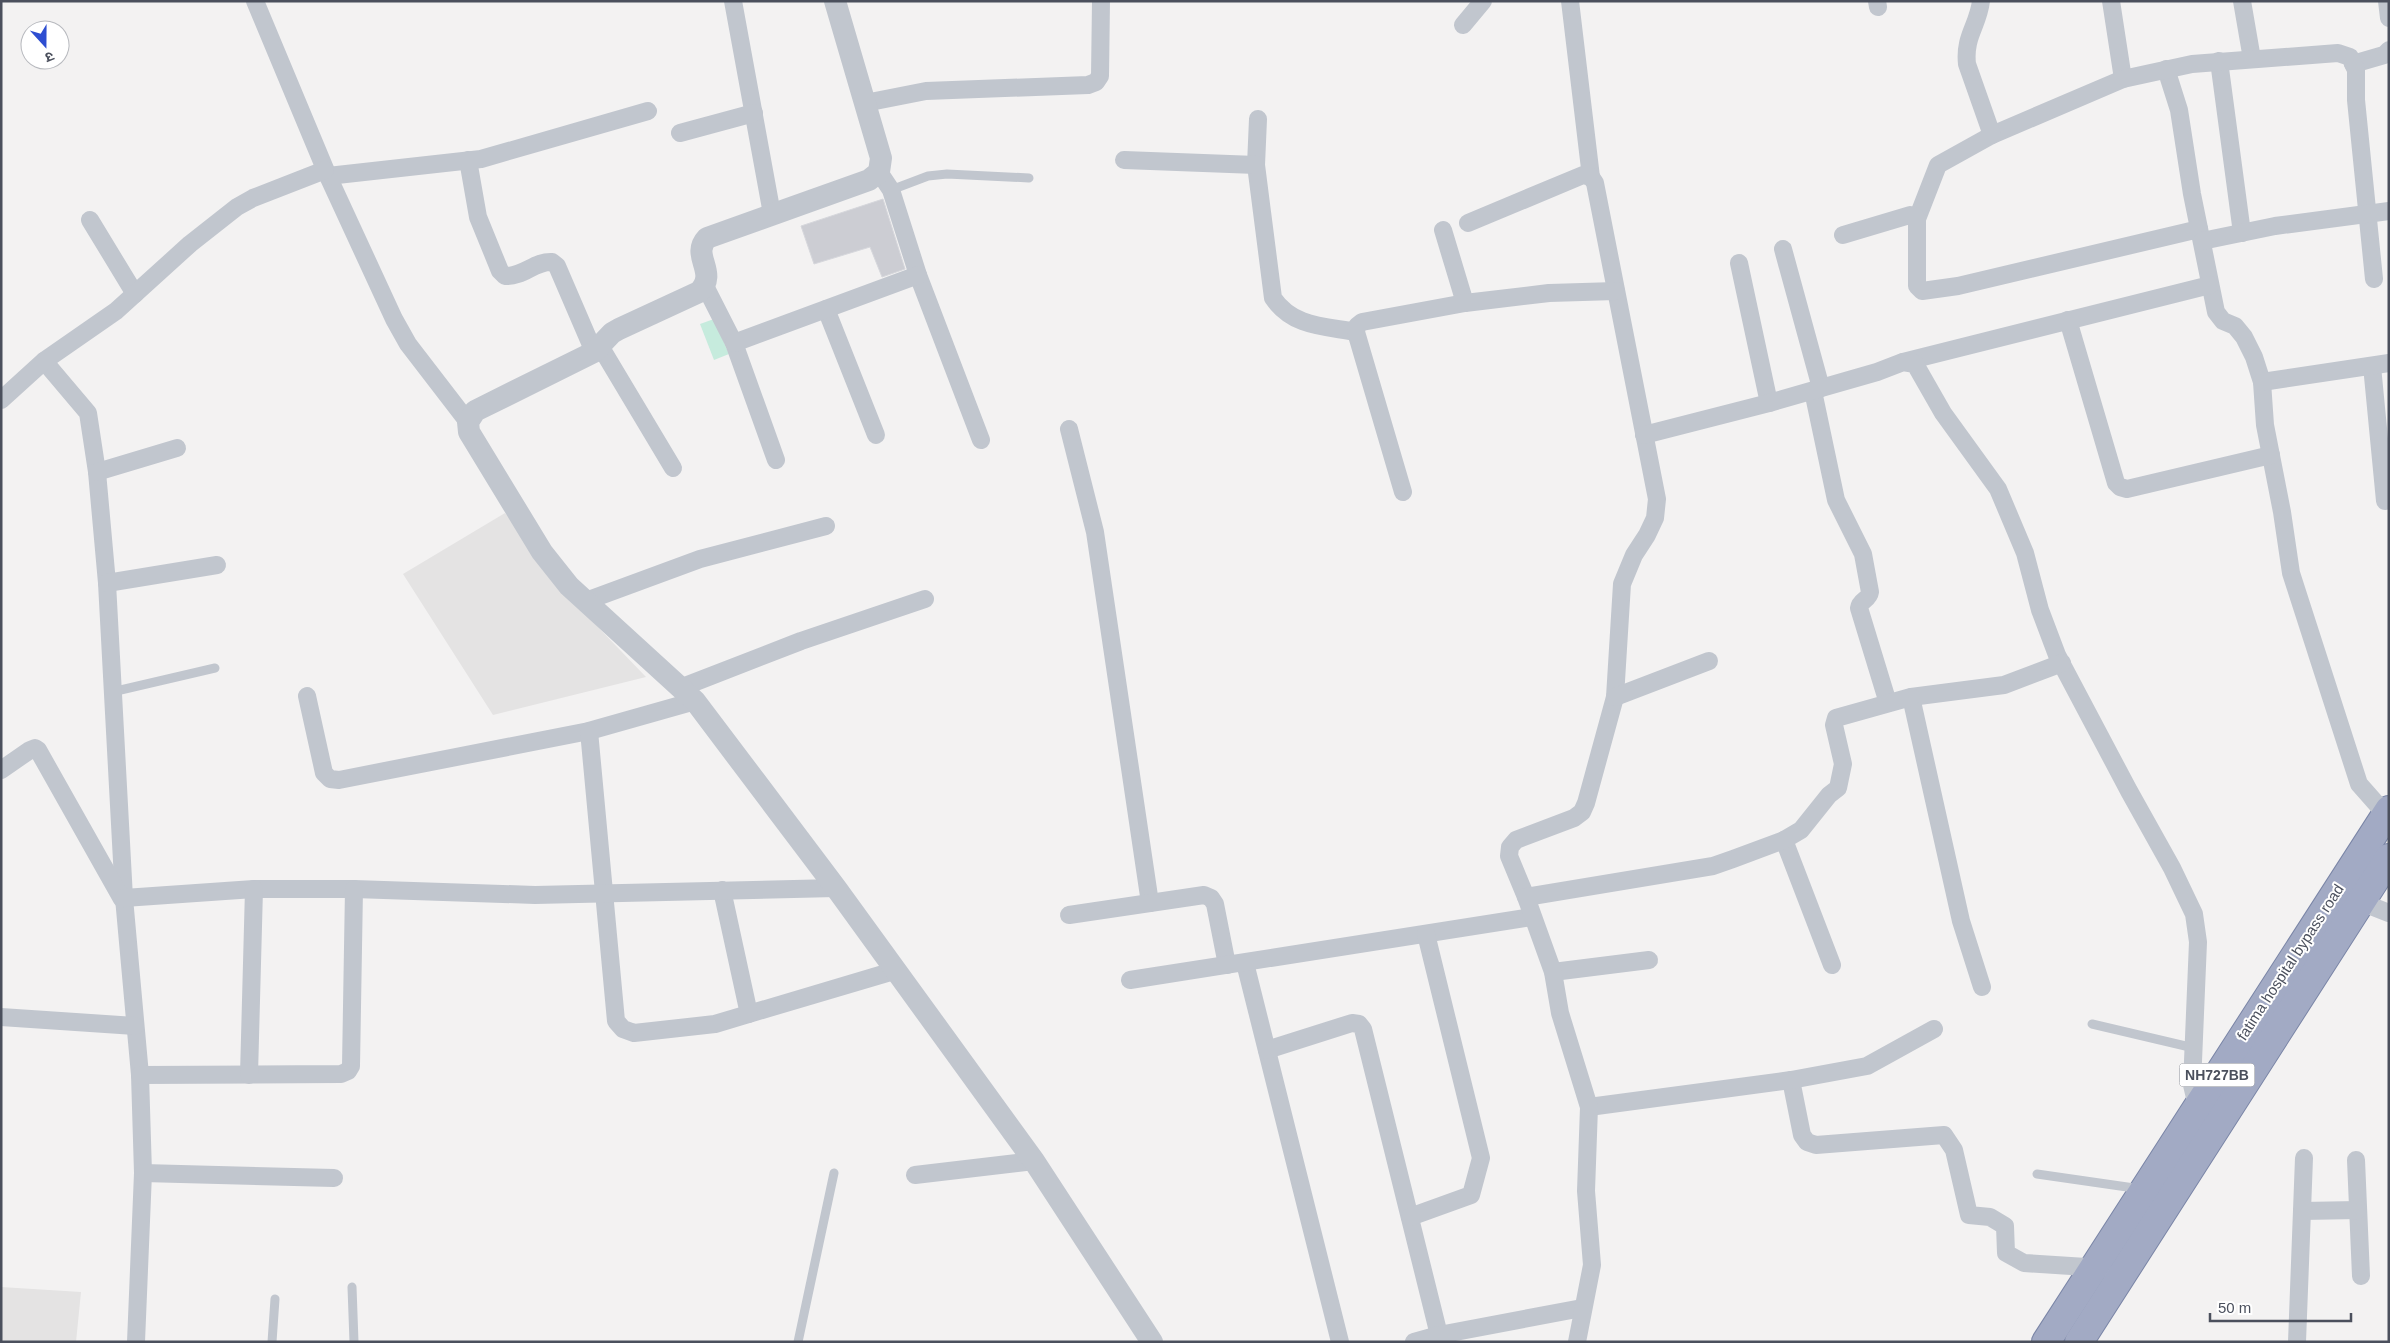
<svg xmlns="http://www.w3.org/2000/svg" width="2390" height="1343" viewBox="0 0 2390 1343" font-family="Arial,'Noto Sans Devanagari',sans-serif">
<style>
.education{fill:#e4e3e3}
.green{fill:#c6ebdd}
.building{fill:#cccdd3;stroke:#d6d7dc}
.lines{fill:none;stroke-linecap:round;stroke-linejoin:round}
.trunk-casing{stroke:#7a85a6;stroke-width:30}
.service{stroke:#c1c6ce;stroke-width:9}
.minor{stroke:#c1c6ce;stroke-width:18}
.tertiary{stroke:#c1c6ce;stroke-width:22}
.trunk{stroke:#a2aac4;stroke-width:28}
.labels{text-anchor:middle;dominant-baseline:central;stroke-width:4;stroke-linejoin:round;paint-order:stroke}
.shield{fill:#fff;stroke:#81848e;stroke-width:1}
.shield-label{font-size:14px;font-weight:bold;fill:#4b505d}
.street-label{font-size:15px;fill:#4b505d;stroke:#fff}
</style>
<rect width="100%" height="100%" fill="#f3f2f2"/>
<g class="education">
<path d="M505,513L594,623L646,677L493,715L403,574Z"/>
<path d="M1,1287L81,1292L76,1342H1Z"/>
</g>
<path class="green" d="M714,319L729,354L714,360L700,324Z"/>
<path class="building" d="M883,199L905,269L882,277L870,247L814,264L801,226Z"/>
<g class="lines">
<g class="trunk-casing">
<g id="trunk">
<path d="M2046,1342L2389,810"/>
<path d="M2079,1342L2389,858"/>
</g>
</g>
<g class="service">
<path d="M891,190L928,176L947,174L1029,178"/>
<path d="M112,692L215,668"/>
<path d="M2092,1024L2194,1048"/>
<path d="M2037,1174L2141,1189"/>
<path d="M352,1287L354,1342"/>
<path d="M272,1342L275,1299"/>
<path d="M798,1342L834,1173"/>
</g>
<g class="minor">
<path d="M255,1L328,176L394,319L408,344L468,422"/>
<path d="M733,1L772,214"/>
<path d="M1570,1L1591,177"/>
<path d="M1877,1L1878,7"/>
<path d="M2111,1L2123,79"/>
<path d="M2242,1L2252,59"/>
<path d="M2387,1L2389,18"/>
<path d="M1463,25L1483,1"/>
<path d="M2219,61L2242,233"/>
<path d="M2353,64L2384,55L2389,50"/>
<path d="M2166,69L2179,110L2192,194L2216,312L2223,321L2235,326L2244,337L2254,357L2262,382L2265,425L2282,512L2291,573L2359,784L2389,818"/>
<path d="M865,103L926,91L1088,85L1096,82L1100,76L1101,1"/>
<path d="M1258,119L1256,165L1273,298C1293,327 1324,326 1356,332"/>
<path d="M680,133L754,113"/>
<path d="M1992,135L2123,79L2192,64L2338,53L2350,57L2356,70V100L2374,279"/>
<path d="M468,160L478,217L500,271L505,276C523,277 535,261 552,262L557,266L594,352"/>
<path d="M1124,160L1256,165"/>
<path d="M879,172L891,190L918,275L981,440"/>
<path d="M328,176L481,159L648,111"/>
<path d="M1917,219L1938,165L1992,135L1967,64C1964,36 1978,26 1981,1"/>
<path d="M90,220L135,294"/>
<path d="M1468,223L1583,175L1591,177L1595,183L1657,499L1655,518L1647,535L1634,555L1622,584L1615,697L1586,803L1582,812L1574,818L1516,840L1510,847L1509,856L1526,897"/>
<path d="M1443,230L1465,303"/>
<path d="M1843,235L1910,215L1915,216L1917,219V286L1922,291L1958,286L2199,229"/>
<path d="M2202,241L2275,226L2389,211"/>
<path d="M1783,249L1821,388"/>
<path d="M1739,263L1769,403"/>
<path d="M705,286L734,343L776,460"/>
<path d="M826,309L876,435"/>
<path d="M2068,320L2116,483L2120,487L2127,489L2271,455"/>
<path d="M734,343L918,275"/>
<path d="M600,346L673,468"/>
<path d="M44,361L88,413L97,472L107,583L124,898L140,1075L143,1173L136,1342"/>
<path d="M1903,362L2210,285"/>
<path d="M2372,366L2385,501"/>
<path d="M2262,382L2389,363"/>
<path d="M1813,391L1836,500L1863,554L1870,592C1869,600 1860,600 1859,608L1888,703"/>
<path d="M1,400L44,361L116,311L190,244L237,207L253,198L325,170"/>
<path d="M1069,429L1095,532L1150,903"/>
<path d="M1644,435L1769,403L1877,372L1903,362L1915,364L1943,413L1998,489L2025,553L2040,610L2057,655L2129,791L2172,868L2194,914L2198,942L2192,1085L2197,1106"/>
<path d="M97,472L177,448"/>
<path d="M1403,492L1356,332L1357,326L1362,322L1465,303L1549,293L1616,291"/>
<path d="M107,583L217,565"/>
<path d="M586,601L700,559L826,526"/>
<path d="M680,688L801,641L925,599"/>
<path d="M307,696L324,773L330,779L339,780L589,731L695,701"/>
<path d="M1615,697L1709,661"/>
<path d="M589,731L616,1021L623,1029L634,1033L715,1024L897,970"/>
<path d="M1,770L30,750L35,748L38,750L122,899"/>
<path d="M1784,840L1832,965"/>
<path d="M722,890L749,1014"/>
<path d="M124,898L254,889H354L535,895L836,888"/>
<path d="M2361,902L2389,913"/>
<path d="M1069,915L1204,895L1211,898L1215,904L1227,965"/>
<path d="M1245,963L1340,1342"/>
<path d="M1553,972L1649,960"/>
<path d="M1130,980L1532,917"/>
<path d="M1982,987L1961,921L1911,697L2004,685L2062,663"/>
<path d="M1,1017L135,1026"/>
<path d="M1267,1050L1352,1023L1359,1024L1363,1029L1439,1335"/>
<path d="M140,1075L341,1074L348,1071L351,1066L354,889"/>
<path d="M249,1075L254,889"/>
<path d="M1791,1080L1802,1135L1807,1142L1816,1145L1944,1135L1954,1150L1969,1215L1990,1217L2005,1226L2006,1253L2024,1263L2102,1268"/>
<path d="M1589,1107L1791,1080L1867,1066L1934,1029"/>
<path d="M2356,1160L2361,1276"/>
<path d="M143,1173L334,1178"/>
<path d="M915,1175L1034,1161"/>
<path d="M2302,1211L2358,1210"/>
<path d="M1410,1217L1471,1195L1481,1158L1426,934"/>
<path d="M1414,1342L1439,1335L1582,1308"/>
<path d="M1577,1342L1592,1265L1586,1191L1589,1107L1560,1013L1553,972L1526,897L1713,866L1733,859L1784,840L1801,830L1829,795L1838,788L1843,764L1834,725L1836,718L1911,697"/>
<path d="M2297,1342L2304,1158"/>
</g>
<path class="tertiary" d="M835,1L881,158L879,172L869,180L707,238C690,256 719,272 699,292L619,329L612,333L594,352L475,411L468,422L469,432L542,552L569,586L695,701L836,888L1034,1161L1152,1342"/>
<use href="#trunk" class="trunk"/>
</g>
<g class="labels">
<rect class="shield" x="2179.5" y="1063.5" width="75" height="23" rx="4"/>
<g class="shield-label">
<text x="2217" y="1075">NH727BB</text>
</g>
<g class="street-label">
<text transform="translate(2290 962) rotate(-57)">fatima hospital bypass road</text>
</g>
</g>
<rect width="2390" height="1343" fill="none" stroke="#4b505d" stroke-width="5"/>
<g transform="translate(45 45) rotate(159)"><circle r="24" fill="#ffffff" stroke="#b7b9be"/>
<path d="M0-4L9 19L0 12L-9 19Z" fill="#2e4ed1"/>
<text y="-8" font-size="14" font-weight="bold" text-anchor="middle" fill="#4b505d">उ</text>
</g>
<path d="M2210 1313v8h141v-8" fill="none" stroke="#4b505d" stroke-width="2.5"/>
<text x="2218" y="1313" font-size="15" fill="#4b505d" stroke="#ffffff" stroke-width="4" paint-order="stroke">50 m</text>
</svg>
